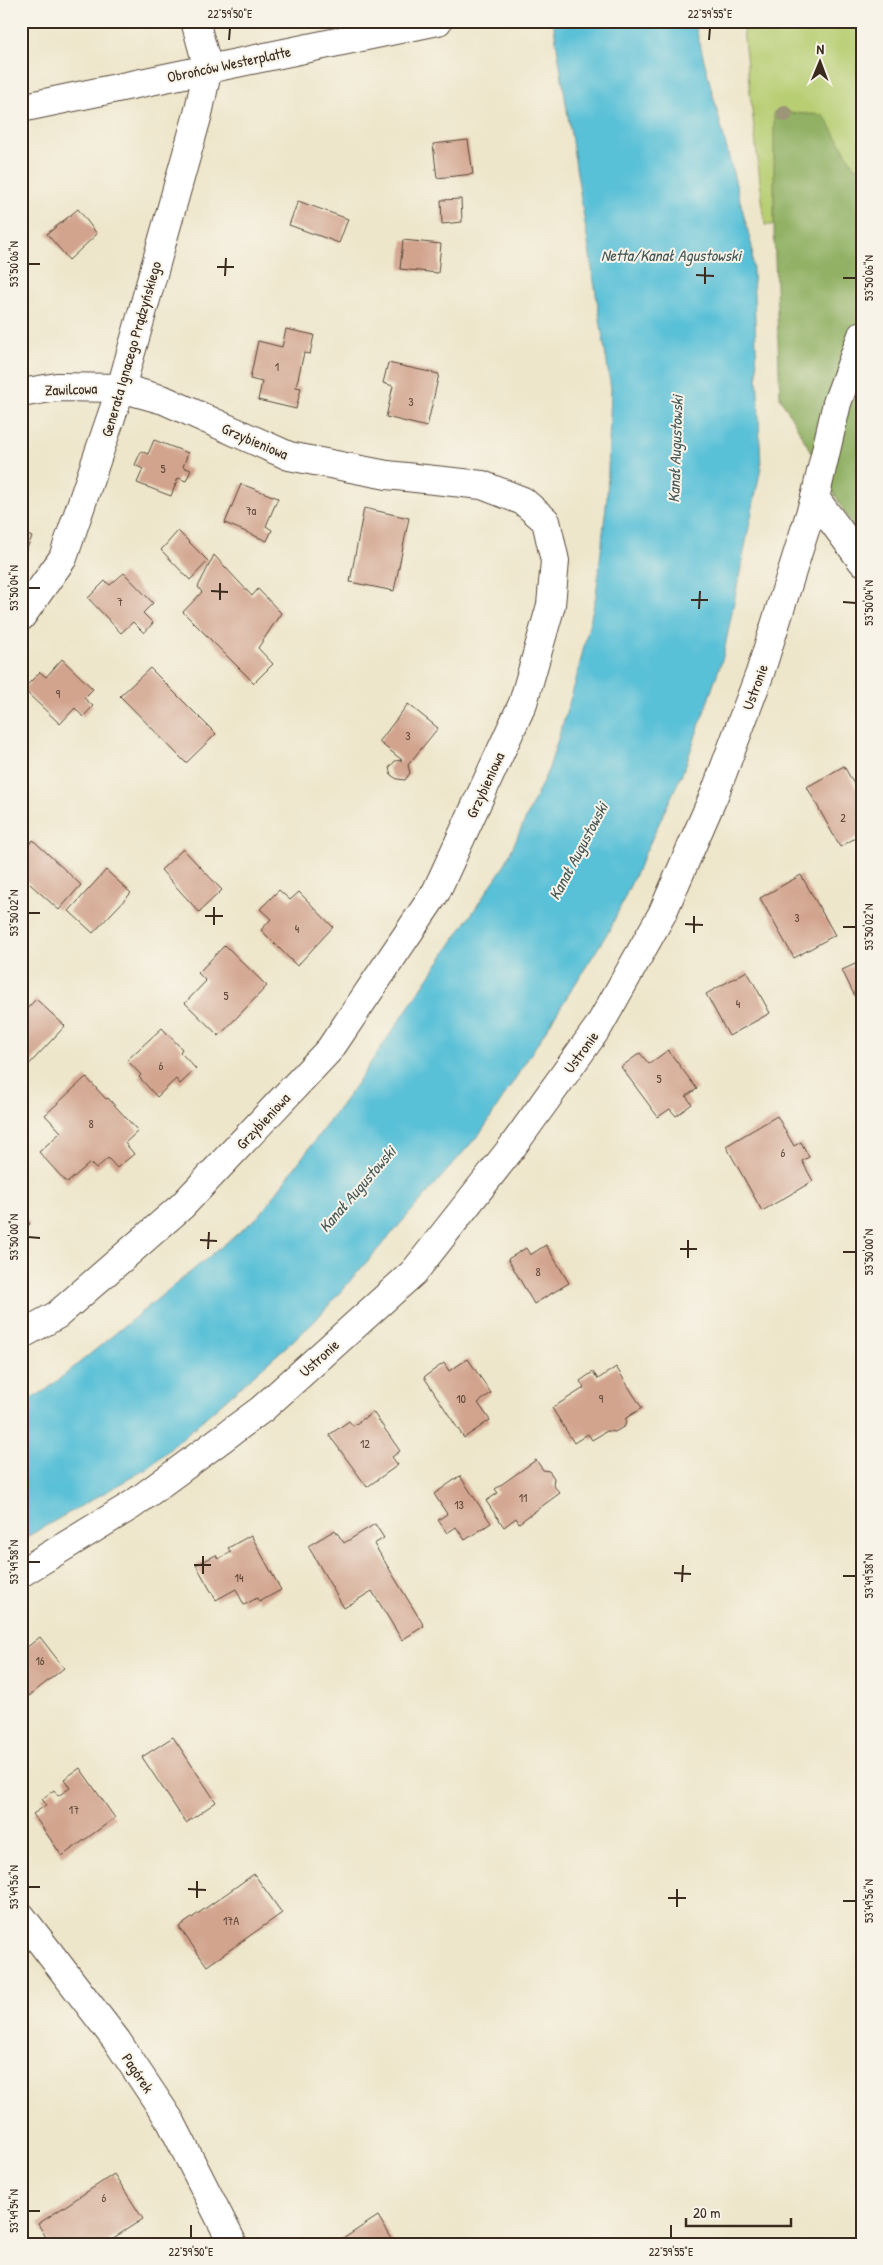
<svg xmlns="http://www.w3.org/2000/svg" width="883" height="2265" viewBox="0 0 883 2265" font-family="'Patrick Hand',sans-serif">
<style>
.green{fill:#b8ce73;stroke:#7a7c48}
.forest{fill:#92b165;stroke:#666e42}
.water{fill:#59c0d7;stroke:#4a757a}
.building{fill:#d2a48e}
.lines{fill:none;stroke-linecap:round;stroke-linejoin:round}
.street-casing{stroke:#564638;stroke-width:30}
.secondary-casing{stroke:#564638;stroke-width:30}
.street{stroke:#fff;stroke-width:28}
.secondary{stroke:#fff;stroke-width:28}
.tree{fill:#9d9577}
.ticks{fill:none;stroke:#3b2a1e;stroke-width:2}
.labels{text-anchor:middle;dominant-baseline:central;stroke-width:4;stroke-linejoin:round;paint-order:stroke}
.number-label{font-size:12px;fill:#61483a}
.street-label{font-size:15px;fill:#3b2a1e;stroke:#f7f3e8}
.water-label{font-size:16px;font-style:italic;fill:#445756;stroke:#f7f3e8}
.neatline{fill:none;stroke:#3b2a1e;stroke-width:2}
.ticks-label{font-size:12px;text-anchor:middle;fill:#3b2a1e}
</style>
<rect width="100%" height="100%" fill="#f7f3e8"/>
<filter id="ink" filterUnits="userSpaceOnUse"><feTurbulence type="fractalNoise" baseFrequency=".02" numOctaves="2"/><feDisplacementMap in="SourceGraphic" scale="10" xChannelSelector="R" yChannelSelector="G"/><feConvolveMatrix kernelMatrix="1 2 1 2 8 2 1 2 1" color-interpolation-filters="sRGB"/></filter>
<filter id="wash" filterUnits="userSpaceOnUse"><feTurbulence type="fractalNoise" baseFrequency=".0096" numOctaves="4" result="noise"/><feDisplacementMap in="SourceGraphic" scale="20" xChannelSelector="R" yChannelSelector="G"/><feGaussianBlur stdDeviation="1.12" result="paint"/><feColorMatrix in="noise" values="0 0 0 0 0 0 0 0 0 0 0 0 0 0 0 0 0 1.4 0 .05"/><feComposite in="paint" operator="in"/></filter>
<g filter="url(#wash)">
<rect width="100%" height="100%" fill="#eee6cb"/>
<path class="green" d="M742,21H862V225H765Z"/>
<path class="forest" d="M774,112L824,115L854,167L862,169V543L780,397L774,231Z"/>
<path class="water" d="M553,21H694L752,247L761,467L723,657L685,767L610,929L482,1131L313,1323L148,1468L21,1540V1405L46,1390L259,1216L355,1086L504,866L549,768L575,684L596,596L607,497L611,389Z"/>
<g id="blocks">
<g class="building">
<path d="M468,140L473,174L437,178L433,144Z"/>
<path d="M461,199L462,222L442,224L441,200Z"/>
<path d="M298,201L348,219L339,243L289,225Z"/>
<path d="M78,209L97,234L69,260L47,234Z"/>
<path d="M403,240L441,244L438,273L400,269Z"/>
<path d="M286,329L314,335L310,354L304,353L296,387L301,388L296,409L258,400L262,382L250,379L258,341L282,347Z"/>
<path d="M388,363L439,374L427,427L386,417L393,386L383,383Z"/>
<path d="M154,440L188,453L183,467L191,470L186,481L178,478L171,496L137,483L143,469L135,465L141,451L148,454Z"/>
<path d="M21,478L26,480L21,493Z"/>
<path d="M241,484L278,498L266,526L272,530L267,541L225,523Z"/>
<path d="M364,508L409,518L394,591L350,582Z"/>
<path d="M178,531L208,561L190,580L161,550Z"/>
<path d="M21,532L32,537L21,561Z"/>
<path d="M214,555L252,596L258,589L281,613L258,648L273,664L254,683L183,612L202,592L198,587Z"/>
<path d="M124,573L153,603L143,613L153,623L144,633L133,622L121,633L88,598L105,581L110,585Z"/>
<path d="M62,659L93,689L84,698L93,706L83,717L75,708L60,724L23,689L40,672L46,677Z"/>
<path d="M150,668L216,734L186,763L120,696Z"/>
<path d="M408,704L438,728L408,765L410,773L405,780L397,779L391,775L389,768L395,761L402,760L379,742Z"/>
<path d="M844,766L862,799V834L840,847L807,787Z"/>
<path d="M33,840L81,885L59,910L21,876V853Z"/>
<path d="M183,849L222,890L199,912L161,870Z"/>
<path d="M106,870L131,893L93,933L69,911Z"/>
<path d="M801,875L835,935L794,958L760,898Z"/>
<path d="M279,890L290,900L299,892L333,927L297,966L261,930L271,919L260,909Z"/>
<path d="M225,945L267,986L219,1036L185,1003L206,981L198,973Z"/>
<path d="M862,961V1011L842,970Z"/>
<path d="M747,971L770,1013L729,1036L706,994Z"/>
<path d="M36,999L65,1026L21,1073V1015Z"/>
<path d="M162,1028L182,1049L180,1052L196,1069L180,1084L176,1079L157,1097L139,1077L141,1075L127,1060Z"/>
<path d="M668,1050L697,1089L686,1096L692,1104L676,1116L670,1109L658,1117L621,1067L640,1053L649,1064Z"/>
<path d="M86,1077L106,1099L108,1098L138,1131L125,1143L134,1154L117,1168L108,1158L96,1169L90,1163L67,1183L39,1152L61,1132L45,1115Z"/>
<path d="M777,1116L794,1146L801,1142L809,1157L802,1161L813,1181L762,1211L726,1146Z"/>
<path d="M21,1212L30,1224L21,1230Z"/>
<path d="M546,1245L569,1283L534,1304L508,1259L526,1248L530,1255Z"/>
<path d="M468,1359L491,1393L478,1403L490,1420L464,1438L424,1377L444,1363L449,1371Z"/>
<path d="M616,1367L642,1408L626,1418L625,1426L615,1432L607,1431L592,1440L588,1434L574,1443L552,1408L584,1388L580,1381L593,1372L598,1379Z"/>
<path d="M373,1412L400,1451L392,1457L398,1465L367,1487L329,1435L349,1421L353,1426Z"/>
<path d="M536,1460L543,1470L549,1471L554,1478L553,1485L560,1493L519,1523L516,1518L504,1527L486,1501L498,1493L495,1489Z"/>
<path d="M460,1476L491,1523L465,1540L456,1527L447,1533L438,1520L447,1514L434,1494Z"/>
<path d="M375,1524L384,1538L374,1544L424,1626L402,1640L372,1591L344,1608L308,1546L335,1530L344,1543Z"/>
<path d="M251,1535L281,1590L259,1602L257,1598L244,1605L236,1589L216,1600L196,1565L216,1555L218,1559L231,1552L228,1548Z"/>
<path d="M40,1637L64,1668L29,1696L21,1686V1652Z"/>
<path d="M173,1737L216,1802L186,1823L142,1757Z"/>
<path d="M80,1768L115,1818L62,1856L33,1814L46,1805L42,1799L54,1790L58,1796L70,1788L64,1779Z"/>
<path d="M254,1874L282,1913L207,1966L179,1927Z"/>
<path d="M114,2174L143,2219L104,2244H50L38,2224Z"/>
<path d="M378,2216L395,2244H335Z"/>
</g>
</g>
</g>
<g filter="url(#ink)">
<use href="#blocks" fill-opacity="0" stroke="#564638" stroke-width="1"/>
<g class="lines">
<g class="street-casing">
<g id="street">
<path d="M21,393L57,387L121,388L164,400L289,456L387,475L482,485L523,501L546,521L555,561L551,605L523,703L436,892L330,1049L182,1206L57,1315L21,1335"/>
<path d="M815,498L862,561"/>
<path d="M21,617L63,558L121,388L198,114L208,68L195,21"/>
<path d="M21,1573L132,1505L262,1409L414,1272L510,1150L599,1026L662,914L715,793L760,673L815,498L837,403L862,335"/>
<path d="M21,1916L117,2041L171,2122L233,2244"/>
</g>
</g>
<g class="secondary-casing">
<path id="secondary" d="M21,108L438,21"/>
</g>
<use href="#street" class="street"/>
<use href="#secondary" class="secondary"/>
</g>
<circle class="tree" cx="785" cy="114" r="8"/>
</g>
<path class="ticks" d="M229,40L230,28M709,40L710,28M28,264H40M217,267H234M696,275L714,276M225,276L226,258M843,278H856M705,284V267M28,588H40M211,591L228,592M220,600V583M691,600H708M843,602L856,603M699,609L700,591M28,913H40M205,916H223M685,924L703,925M214,925V907M843,927H856M694,933V916M28,1237L40,1238M200,1240L217,1241M208,1249L209,1232M680,1249H697M843,1252H856M688,1258V1240M28,1562H40M194,1565H211M674,1573L691,1574M203,1574V1556M843,1576H856M682,1582L683,1565M28,1887H40M188,1889L206,1890M197,1898V1881M668,1898H686M843,1901H856M677,1907V1889M28,2211H40M191,2238V2225M671,2238V2225"/>
<g class="labels">
<g class="number-label">
<text x="277" y="366">1</text>
<text x="411" y="401">3</text>
<text x="163" y="468">5</text>
<text x="251" y="510">7a</text>
<text x="120" y="601">7</text>
<text x="58" y="693">9</text>
<text x="408" y="735">3</text>
<text x="843" y="817">2</text>
<text x="797" y="917">3</text>
<text x="297" y="928">4</text>
<text x="226" y="995">5</text>
<text x="738" y="1003">4</text>
<text x="161" y="1065">6</text>
<text x="659" y="1078">5</text>
<text x="91" y="1123">8</text>
<text x="783" y="1152">6</text>
<text x="538" y="1271">8</text>
<text x="461" y="1398">10</text>
<text x="601" y="1398">9</text>
<text x="365" y="1443">12</text>
<text x="523" y="1497">11</text>
<text x="459" y="1504">13</text>
<text x="239" y="1577">14</text>
<text x="40" y="1660">16</text>
<text x="74" y="1809">17</text>
<text x="231" y="1920">17A</text>
<text x="104" y="2197">6</text>
</g>
<g class="street-label">
<text transform="translate(229 64) rotate(-12)">Obrońców Westerplatte</text>
<text transform="translate(131 349) rotate(-74)">Generała Ignacego Prądzyńskiego</text>
<text transform="translate(71 389) rotate(-2)">Zawilcowa</text>
<text transform="translate(255 441) rotate(23)">Grzybieniowa</text>
<text transform="translate(755 687) rotate(-70)">Ustronie</text>
<text transform="translate(485 785) rotate(-65)">Grzybieniowa</text>
<text transform="translate(581 1052) rotate(-54)">Ustronie</text>
<text transform="translate(263 1121) rotate(-47)">Grzybieniowa</text>
<text transform="translate(319 1358) rotate(-42)">Ustronie</text>
<text transform="translate(138 2073) rotate(56)">Pagórek</text>
</g>
<g class="water-label">
<text x="671" y="255">Netta/Kanał Agustowski</text>
<text transform="translate(675 449) rotate(-88)">Kanał Augustowski</text>
<text transform="translate(578 851) rotate(-62)">Kanał Augustowski</text>
<text transform="translate(357 1189) rotate(-49)">Kanał Augustowski</text>
</g>
</g>
<rect width="883" height="2265" fill="none" stroke="#f7f3e8" stroke-width="55"/>
<g transform="translate(820 62) rotate(1)" stroke="#f7f3e8" stroke-width="4" paint-order="stroke">
<path d="M0-4L9 19L0 12L-9 19Z" fill="#3b2a1e"/>
<text y="-8" font-size="14" font-weight="bold" text-anchor="middle" fill="#3b2a1e">N</text>
</g>
<path d="M686 2218v8h105v-8" fill="none" stroke="#3b2a1e" stroke-width="2.5"/>
<text x="693" y="2218" font-size="15" fill="#3b2a1e" stroke="#f7f3e8" stroke-width="4" paint-order="stroke">20 m</text>
<rect x="28" y="28" width="828" height="2210" class="neatline"/>
<g class="ticks-label">
<text x="230" y="18">22°59'50"E</text>
<text x="710" y="18">22°59'55"E</text>
<text transform="translate(14 264) rotate(-90)" y="4">53°50'06"N</text>
<text transform="translate(869 278) rotate(-90)" y="4">53°50'06"N</text>
<text transform="translate(14 588) rotate(-90)" y="4">53°50'04"N</text>
<text transform="translate(869 603) rotate(-90)" y="4">53°50'04"N</text>
<text transform="translate(14 913) rotate(-90)" y="4">53°50'02"N</text>
<text transform="translate(869 927) rotate(-90)" y="4">53°50'02"N</text>
<text transform="translate(14 1237) rotate(-90)" y="4">53°50'00"N</text>
<text transform="translate(869 1252) rotate(-90)" y="4">53°50'00"N</text>
<text transform="translate(14 1562) rotate(-90)" y="4">53°49'58"N</text>
<text transform="translate(869 1576) rotate(-90)" y="4">53°49'58"N</text>
<text transform="translate(14 1887) rotate(-90)" y="4">53°49'56"N</text>
<text transform="translate(869 1901) rotate(-90)" y="4">53°49'56"N</text>
<text transform="translate(14 2211) rotate(-90)" y="4">53°49'54"N</text>
<text x="191" y="2256">22°59'50"E</text>
<text x="671" y="2256">22°59'55"E</text>
</g>
</svg>
